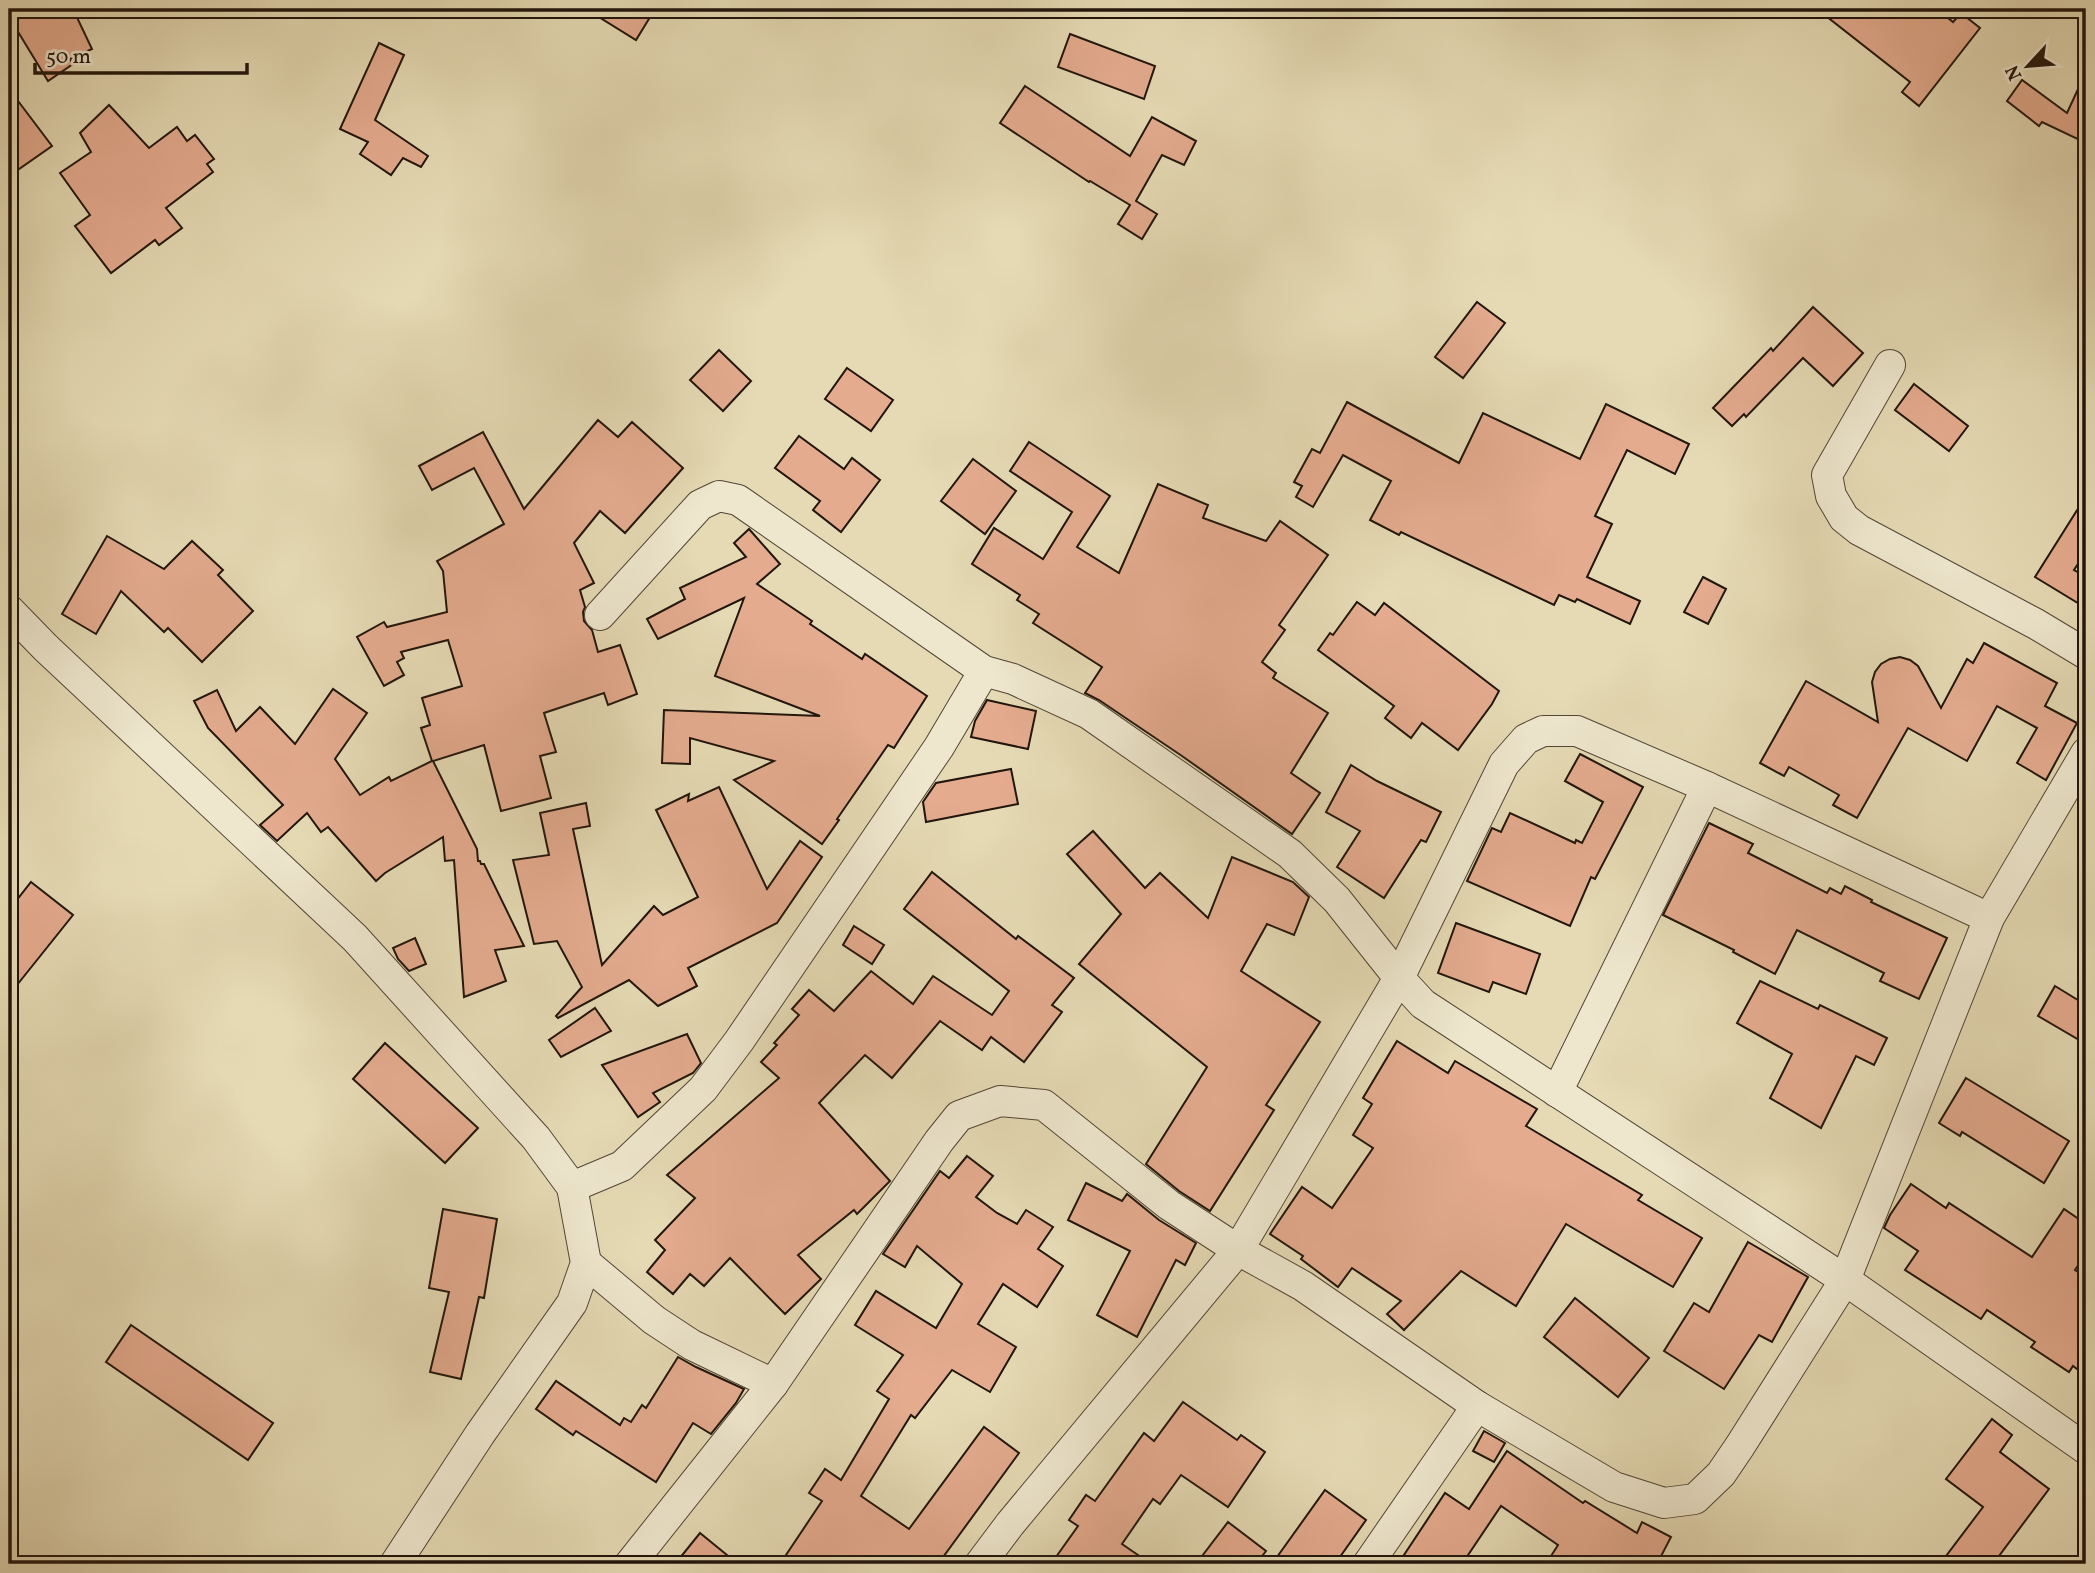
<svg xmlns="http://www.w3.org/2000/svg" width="2095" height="1573" viewBox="0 0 2095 1573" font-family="Vollkorn,serif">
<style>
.building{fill:#e4ab8e;stroke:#21150c;stroke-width:2}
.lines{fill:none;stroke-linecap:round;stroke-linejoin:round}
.minor-casing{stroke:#524636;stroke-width:32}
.minor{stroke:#eee7ce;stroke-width:30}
</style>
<rect width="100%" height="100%" fill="#e5dab4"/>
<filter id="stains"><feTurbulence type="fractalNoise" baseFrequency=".00286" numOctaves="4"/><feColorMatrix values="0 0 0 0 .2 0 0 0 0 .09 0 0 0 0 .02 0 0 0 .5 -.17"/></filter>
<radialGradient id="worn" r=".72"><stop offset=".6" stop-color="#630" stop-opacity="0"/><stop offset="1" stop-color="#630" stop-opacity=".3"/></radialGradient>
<g class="building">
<path d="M9,9H73L92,49L70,59L73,64L48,81L9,17Z"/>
<path d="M586,9H655L636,40Z"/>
<path d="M1817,9H1937L1953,22L1961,13L1980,28L1919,106L1902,92L1910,82Z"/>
<path d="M1070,34L1155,66L1144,99L1058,67Z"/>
<path d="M379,43L404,55L375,120L428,156L421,167L403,158L391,175L360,154L368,142L340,129Z"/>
<path d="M2086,72V143L2042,122L2039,126L2007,101L2022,80L2067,113Z"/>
<path d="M1025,86L1130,156L1152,117L1196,141L1184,165L1162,155L1136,201L1157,214L1142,239L1118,224L1130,205L1090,181L1089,182L1000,123Z"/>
<path d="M9,89L52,146L9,176Z"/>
<path d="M109,105L149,148L177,127L187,141L195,135L214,159L207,164L213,172L166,208L182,228L159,245L155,240L111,273L75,226L90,215L60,173L91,152L80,133Z"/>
<path d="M1477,302L1505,323L1463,378L1435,357Z"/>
<path d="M1813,307L1863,353L1833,386L1803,358L1746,417L1744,414L1732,426L1713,408L1771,348L1773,351Z"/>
<path d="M719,350L751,381L723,411L690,380Z"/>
<path d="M847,368L893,400L871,431L825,399Z"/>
<path d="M1914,384L1968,426L1949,451L1895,410Z"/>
<path d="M1347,402L1459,463L1483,413L1580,459L1606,404L1689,444L1675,474L1627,450L1595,516L1612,524L1587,577L1640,601L1630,624L1577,599L1575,602L1559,595L1554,605L1401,532L1399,535L1370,520L1391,481L1343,455L1313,507L1296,497L1302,486L1294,482L1312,449L1320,453Z"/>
<path d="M598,420L618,437L632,422L683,468L625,533L600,511L574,543L594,583L580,590L585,607L583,612L584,621L592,630L598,652L620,645L637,694L608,705L604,693L544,713L556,752L540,756L551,798L501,811L484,745L433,761L477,849L478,861H480L481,864H484L524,946L495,950L506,981L464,997L454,860L445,861L443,837L385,873L376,881L328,827L321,832L307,813L277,841L260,825L283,805L208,728L194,701L217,690L236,731L260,707L295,744L333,689L367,713L335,759L360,795L389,777L391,781L432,761L421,728L430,725L422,698L462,686L448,640L401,652L404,658L397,662L404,675L384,686L357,637L384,622L387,627L447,612L443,571L437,561L504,524L474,468L432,490L419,466L483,432L524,509Z"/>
<path d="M799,436L844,469L852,458L880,480L841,532L813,510L820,501L775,468Z"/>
<path d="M1029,442L1110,496L1077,547L1119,573L1158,484L1208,505L1203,518L1266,541L1280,521L1328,555L1279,625L1285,630L1262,662L1276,673L1273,678L1328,713L1291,773L1320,793L1292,834L1182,756L1099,700L1085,693L1102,667L1033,623L1039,614L1017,600L1020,595L972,564L994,528L1043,559L1072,512L1010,471Z"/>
<path d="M973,459L1016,491L985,534L941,501Z"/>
<path d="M2086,496V552L2074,570L2086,577V608L2035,577Z"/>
<path d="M749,529L780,564L757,584L812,621L810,624L862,659L865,654L927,696L894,748L888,745L837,819L839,820L822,844L734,780L774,761L690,738V764L662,763L664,710L820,716L715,676L744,598L658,639L647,619L685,599L680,588L746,557L734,543Z"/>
<path d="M107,536L164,569L192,541L223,570L218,575L253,611L202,662L168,628L164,632L121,591L96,634L62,614Z"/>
<path d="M1703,577L1726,589L1708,624L1684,612Z"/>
<path d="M1357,602L1375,615L1384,603L1499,691L1492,704L1458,750L1422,723L1411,738L1385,718L1394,706L1318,650L1330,633L1333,635Z"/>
<path d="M1984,643L2057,683L2045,706L2077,723L2046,780L2017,763L2037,728L1997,706L1967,761L1908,728L1857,818L1833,805L1839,795L1789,767L1784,776L1760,763L1806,681L1878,722L1872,682L1875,672L1881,664L1890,659L1900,657L1910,660L1918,666L1941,708L1967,659L1973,663Z"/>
<path d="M987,700L1036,711L1028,749L971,737L975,721Z"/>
<path d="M1580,754L1643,787L1595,879L1591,877L1570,926L1467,881L1492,828L1501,832L1510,813L1575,843L1576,840L1582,843L1603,802L1565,781Z"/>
<path d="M1351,765L1377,781L1441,812L1426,842L1421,840L1384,898L1337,867L1360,831L1326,812Z"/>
<path d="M1011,769L1018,804L926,822L923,802L936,783Z"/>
<path d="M719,787L767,889L800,841L822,857L777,923L688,968L697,986L658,1006L629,980L558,1018L556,1016L582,987L557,941L534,944L513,860L549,855L540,813L586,803L590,826L573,829L602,965L654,906L663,915L698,897L656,810L689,794L688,801Z"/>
<path d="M1709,823L1753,844L1748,853L1827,893L1830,888L1841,894L1845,886L1872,900L1871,902L1947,938L1919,999L1880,981L1884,973L1797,930L1775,974L1733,952L1734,950L1663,915Z"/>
<path d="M1093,831L1145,888L1160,873L1208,918L1232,857L1293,882L1309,897L1294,935L1267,924L1241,971L1320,1022L1266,1105L1274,1110L1210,1211L1179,1191L1146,1164L1207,1067L1079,964L1121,914L1067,854Z"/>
<path d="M932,872L1016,939L1018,936L1074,978L1052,1005L1062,1012L1024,1062L991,1037L982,1050L940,1021L892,1078L865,1055L819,1103L890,1181L857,1214L854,1210L798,1255L821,1279L785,1314L730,1258L704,1286L690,1274L673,1294L647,1272L665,1250L655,1240L695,1198L667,1175L779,1078L761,1062L777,1045L774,1043L799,1015L792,1009L809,990L834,1011L871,971L913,1004L933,976L992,1015L1009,991L904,909Z"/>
<path d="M31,882L73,915L9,995V910Z"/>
<path d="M1456,923L1540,954L1526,994L1493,982L1489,992L1438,973Z"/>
<path d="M854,926L884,945L872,964L843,945Z"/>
<path d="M415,938L426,964L409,971L398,959L393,948Z"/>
<path d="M1760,981L1818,1009L1820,1005L1887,1038L1874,1065L1856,1056L1821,1128L1770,1098L1792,1054L1737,1023Z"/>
<path d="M2055,986L2086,1005V1044L2038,1016Z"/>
<path d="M595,1008L611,1031L561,1057L549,1040Z"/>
<path d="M687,1034L701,1063L693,1073L653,1093L660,1102L638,1117L602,1065Z"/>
<path d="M1397,1041L1448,1073L1455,1061L1537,1109L1526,1126L1642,1195L1638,1200L1702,1238L1673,1287L1566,1224L1516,1306L1461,1271L1404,1330L1387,1314L1401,1301L1352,1268L1338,1287L1301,1259L1303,1256L1270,1234L1302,1187L1332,1208L1373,1148L1353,1135L1372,1104L1363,1098Z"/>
<path d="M385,1043L478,1128L445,1163L353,1079Z"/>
<path d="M1966,1078L2069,1141L2044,1183L1962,1132L1960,1136L1939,1123Z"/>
<path d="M967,1156L993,1176L976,1197L997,1213L1017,1224L1026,1210L1053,1227L1038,1249L1063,1266L1037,1307L1003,1284L978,1324L1016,1347L990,1392L952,1370L915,1418L911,1415L861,1496L909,1529L984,1427L1019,1453L938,1564H780L822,1501L809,1493L825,1469L841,1480L889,1399L877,1391L903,1355L855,1325L876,1291L936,1328L962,1284L917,1246L905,1267L883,1254L940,1171L949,1178Z"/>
<path d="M1086,1183L1122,1201L1127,1194L1159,1220L1196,1243L1185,1265L1176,1260L1137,1337L1097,1315L1130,1251L1068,1220Z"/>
<path d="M1911,1184L1946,1208L1949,1203L2032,1257L2064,1209L2086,1224V1254L2075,1270L2086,1277V1376L2073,1366L2069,1372L2031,1347L2035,1342L1987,1310L1981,1319L1905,1270L1918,1251L1884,1228L1890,1215Z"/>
<path d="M443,1209L497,1219L484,1298L479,1297L461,1379L430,1372L449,1292L429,1288Z"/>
<path d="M1748,1242L1808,1277L1772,1342L1759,1335L1724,1389L1664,1351L1694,1303L1709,1312Z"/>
<path d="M1575,1298L1649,1358L1618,1397L1544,1337Z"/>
<path d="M131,1325L273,1423L248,1460L106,1362Z"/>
<path d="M678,1357L696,1367L744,1389L736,1403L711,1434L693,1423L656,1482L576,1431L573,1435L536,1409L556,1381L620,1425L624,1418L631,1422L642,1405L646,1408Z"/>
<path d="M1183,1402L1237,1440L1241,1435L1265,1452L1228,1507L1181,1475L1160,1504L1153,1499L1122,1544L1151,1564H1051L1078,1526L1069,1520L1086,1495L1095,1501L1144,1433L1154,1441Z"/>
<path d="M1992,1419L2012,1435L2000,1452L2049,1489L1993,1564H1940L1983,1507L1946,1479Z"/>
<path d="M1484,1431L1505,1443L1494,1462L1473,1451Z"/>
<path d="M1507,1451L1583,1503L1585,1501L1637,1533L1642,1522L1671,1537L1657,1564H1546L1558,1545L1501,1506L1462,1564H1398L1445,1493L1469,1509Z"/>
<path d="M1325,1490L1366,1520L1335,1564H1272Z"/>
<path d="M1228,1522L1266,1551L1256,1564H1196Z"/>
<path d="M700,1533L738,1564H675Z"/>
</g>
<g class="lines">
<g class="minor-casing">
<g id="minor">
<path d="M1890,365L1827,475L1831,496L1844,518L1859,530L2036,624L2086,654"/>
<path d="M9,610L46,648L355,938L536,1138L572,1187L586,1263L572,1303L480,1434L395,1564"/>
<path d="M600,615L700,505L719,496L738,500L984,671L1013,679L1089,714L1290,854L1337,900L1399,978L1423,1004L1845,1280L2086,1449"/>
<path d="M1557,1092L1707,787"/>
<path d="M572,1187L622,1166L703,1089L739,1041L939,747L984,671"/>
<path d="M586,1263L654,1320L692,1345L773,1384"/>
<path d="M630,1564L773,1384L939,1141L959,1116L1000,1101L1044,1105L1169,1205L1238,1250L1303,1286L1477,1406L1614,1487L1664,1503L1695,1499L1721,1474L1740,1446L1845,1280L1989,918L2086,753"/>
<path d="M980,1564L1010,1524L1238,1250L1399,978L1504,764L1526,739L1543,731H1577L1707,787L1989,918"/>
<path d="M1368,1564L1477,1406"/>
</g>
</g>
<use href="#minor" class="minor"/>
</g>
<rect width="2095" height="1573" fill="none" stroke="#e5dab4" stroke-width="35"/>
<rect x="10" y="10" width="2074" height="1552" fill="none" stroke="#21150c" stroke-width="3.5"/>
<rect x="18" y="18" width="2060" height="1538" fill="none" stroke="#21150c" stroke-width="2"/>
<g transform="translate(2028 66) rotate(244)" stroke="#eee7ce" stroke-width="5" paint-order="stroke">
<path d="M0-5L12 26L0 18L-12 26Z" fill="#21150c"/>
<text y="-10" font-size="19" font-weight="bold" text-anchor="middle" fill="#21150c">N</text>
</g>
<path d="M35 63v10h212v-10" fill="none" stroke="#21150c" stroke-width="3.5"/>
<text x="46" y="63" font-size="21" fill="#21150c" stroke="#eee7ce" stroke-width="5" paint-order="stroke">50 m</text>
<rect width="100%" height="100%" filter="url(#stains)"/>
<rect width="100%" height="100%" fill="url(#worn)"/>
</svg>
